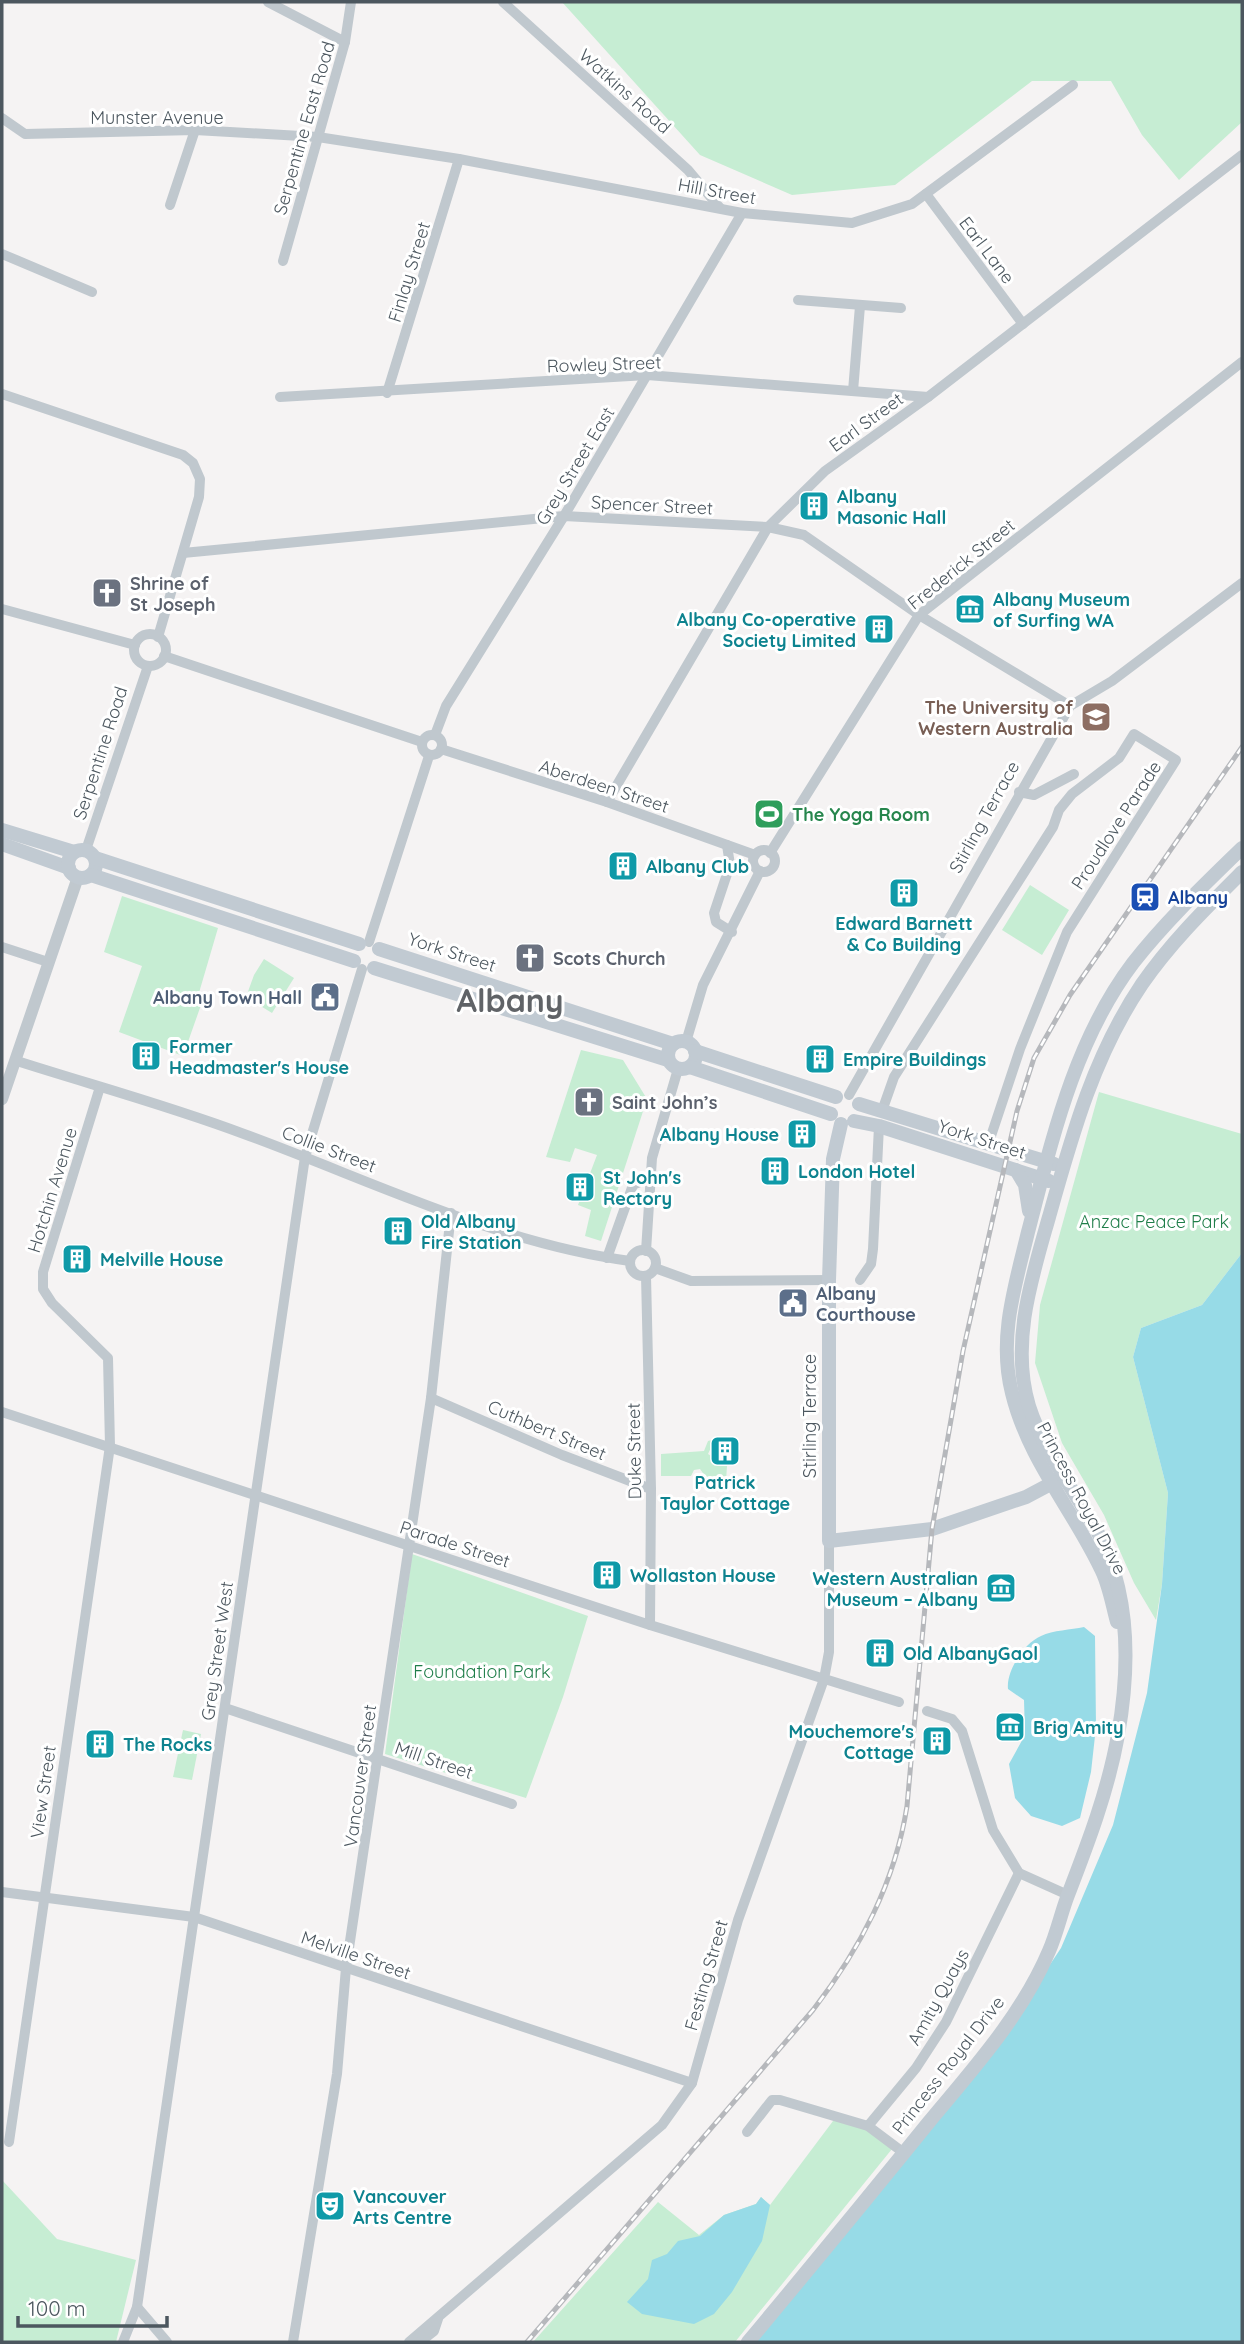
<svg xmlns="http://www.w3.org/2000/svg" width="1244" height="2344" viewBox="0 0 1244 2344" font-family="Quicksand,sans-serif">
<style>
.green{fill:#c6edd3}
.water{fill:#97dbe7}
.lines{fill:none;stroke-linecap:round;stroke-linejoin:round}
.minor{stroke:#c0c8ce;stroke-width:10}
.tertiary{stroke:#c0c8ce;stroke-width:12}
.secondary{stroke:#c1cad2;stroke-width:14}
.rail-casing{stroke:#b6b8bc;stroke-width:5}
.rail{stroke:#fff;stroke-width:2.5;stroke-dasharray:8;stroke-linecap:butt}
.labels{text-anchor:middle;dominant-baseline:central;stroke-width:6;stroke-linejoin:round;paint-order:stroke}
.street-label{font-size:18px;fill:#4c575f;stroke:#fff}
.culture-label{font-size:18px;font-weight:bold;fill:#0d838f;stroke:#fff;text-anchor:start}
.worship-label{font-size:18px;font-weight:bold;fill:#5b616d;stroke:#fff;text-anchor:start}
.education-label{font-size:18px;font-weight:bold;fill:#785e54;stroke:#fff;text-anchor:end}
.leisure-label{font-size:18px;font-weight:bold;fill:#27864d;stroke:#fff;text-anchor:start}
.transit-label{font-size:18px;font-weight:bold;fill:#164399;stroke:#fff;text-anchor:start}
.service-label{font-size:18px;font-weight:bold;fill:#4e5e75;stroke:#fff;text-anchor:end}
.park-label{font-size:18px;fill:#1f7e49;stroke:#fff}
.town-label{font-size:32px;font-weight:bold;fill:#606367;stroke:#fff}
</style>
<rect width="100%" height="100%" fill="#f5f3f3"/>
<g class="green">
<path d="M562,2H1242V122L1179,180L1142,135L1111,81H1032L895,185L792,195L700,155Z"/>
<path d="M1030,885L1069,910L1042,955L1002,930Z"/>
<path d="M122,896L218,928L196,1003L201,1005L183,1056L119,1032L142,966L104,952Z"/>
<path d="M264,959L294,978L272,1013L246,997L254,975Z"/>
<path d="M581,1050L623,1060L647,1099L601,1241L585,1236L591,1210L578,1205L597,1155L575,1148L570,1162L546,1157Z"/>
<path d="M1099,1092L1242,1134V1253L1202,1305L1141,1328L1133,1357L1168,1493L1162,1584L1156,1620L1134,1583L1104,1515L1062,1443L1035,1363L1040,1305Z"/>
<path d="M715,1439L708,1454L727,1466L726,1481L708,1480L700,1469L694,1470L691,1476H661V1454L704,1451L708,1441Z"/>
<path d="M412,1554L588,1616L563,1697L526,1798L385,1754Z"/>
<path d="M183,1730L201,1734L192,1780L173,1777Z"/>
<path d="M836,2117L868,2126L892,2149L735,2342H533L658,2202L699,2235L724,2215L756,2204L761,2197L770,2205Z"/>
<path d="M2,2180L57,2239L136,2260L116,2342H2Z"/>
</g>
<g class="water">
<path d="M1242,1253V2342H755L995,2047L1061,1948L1113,1825L1147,1693L1162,1584L1168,1493L1133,1357L1141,1328L1202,1305Z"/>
<path d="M1084,1627L1095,1636L1096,1727L1091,1772L1080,1818L1062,1826L1031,1816L1015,1798L1009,1764L1025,1735L1024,1700L1008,1689C1006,1671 1024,1643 1041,1636C1053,1630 1071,1630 1084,1627Z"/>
<path d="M761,2197L770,2205L762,2241L732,2292L714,2314L694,2324L642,2314L627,2302L648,2279L652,2260L667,2254L678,2241L700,2236L724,2215L756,2204Z"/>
</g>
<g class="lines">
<g class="minor">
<path d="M268,2L345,42"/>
<path d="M503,2L688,170L720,208"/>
<path d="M2,118L25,134L195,130L318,137L459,159L742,213L852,223L912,204L1073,85"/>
<path d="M926,194L1023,324"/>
<path d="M170,205L195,130"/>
<path d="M2,254L92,292"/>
<path d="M283,261L345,42L351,2"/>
<path d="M798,300L901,308"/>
<path d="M853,391L860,306"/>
<path d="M387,393L459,159"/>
<path d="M2,394L183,455L193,463L200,479L199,497L158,637"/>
<path d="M280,397L647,375L928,397"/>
<path d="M183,553L564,516L768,527L804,535L919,615L1070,706"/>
<path d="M2,609L135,645"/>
<circle cx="150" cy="650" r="16"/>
<path d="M164,656L422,742"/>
<circle cx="432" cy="745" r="10"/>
<path d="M435,735L446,706L564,516L742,213"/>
<path d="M441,749L607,802L755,855"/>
<path d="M1019,792L1034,795L1074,774"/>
<path d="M607,802L768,527L825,471L928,397L1242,155"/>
<path d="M727,845L730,865L714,913L716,922L732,932"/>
<path d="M86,850L148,666"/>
<circle cx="764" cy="861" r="11"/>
<path d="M770,853L919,615L1242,362"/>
<path d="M369,942L429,756"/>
<path d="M2,947L48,962"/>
<path d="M686,1042L703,985L760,871"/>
<path d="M17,1061C92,1085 170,1106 244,1134C370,1180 496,1243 630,1261"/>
<path d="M849,1095L1070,706L1112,681L1242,583"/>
<path d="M882,1111L894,1077L1053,827L1059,810L1072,794L1119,758L1134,734L1176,760L1067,932L1020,1049L988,1145"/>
<circle cx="643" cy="1263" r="13"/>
<path d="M646,1251L652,1158L678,1069"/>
<path d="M607,1258L633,1185L650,1178"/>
<path d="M655,1268L691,1281L829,1280"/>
<path d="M646,1276L651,1489L650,1625"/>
<path d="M860,1280L871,1264L873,1249L879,1126"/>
<path d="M431,1398L562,1455L651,1489"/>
<path d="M2,1412L650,1625L899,1702"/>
<path d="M225,1708L512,1804"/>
<path d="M927,1711L952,1719L962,1731L993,1830L1019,1873L1068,1895"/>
<path d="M2,1892L194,1917L692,2083"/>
<path d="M868,2126L916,2068L946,2022L1019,1873"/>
<path d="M747,2132L772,2100H780L868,2126L904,2153"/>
<path d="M9,2142L110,1446L108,1358L52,1303L43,1289V1272L100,1087"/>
<path d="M137,2307L167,2342"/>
<path d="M123,2342L137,2307L305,1157L362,969"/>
<path d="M293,2342L337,2074L346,1968L431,1398L451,1213"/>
<path d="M409,2342L662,2125L692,2083L738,1920L824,1679L829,1652V1541"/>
<path d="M420,2342L434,2331L438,2319"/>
</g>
<path class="tertiary" d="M2,1099L78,877"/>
<g class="secondary">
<path d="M2,830L74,852"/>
<path d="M2,844L69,868"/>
<circle cx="82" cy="864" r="14"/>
<path d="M95,858L359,944"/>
<path d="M91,875L354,961"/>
<path d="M379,949L673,1044"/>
<path d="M374,968L668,1060"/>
<circle cx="682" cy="1055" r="14"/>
<path d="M695,1051L836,1097"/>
<path d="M690,1067L831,1114"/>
<path d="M859,1104L1054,1164"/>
<path d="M854,1121L879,1126L1049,1181"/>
<path d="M841,1124L833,1159L829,1280V1541L932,1529L1026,1497L1058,1480"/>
<path d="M1016,1170L1025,1185L1029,1211"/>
<path d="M1117,1622C1112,1604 1109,1583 1100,1567C1071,1507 1028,1459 1012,1393C998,1338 1015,1286 1028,1232C1052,1140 1074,1041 1133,963C1166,921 1204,885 1242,848"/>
<path d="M748,2342C809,2269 869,2196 929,2122C973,2069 1022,2015 1049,1951C1057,1933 1061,1913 1068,1895C1088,1843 1108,1791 1118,1735C1130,1667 1131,1593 1097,1531C1074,1490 1043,1450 1029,1406C1010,1343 1032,1277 1049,1217C1072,1135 1094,1055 1142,984C1171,942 1206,908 1242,872"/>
</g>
<g class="rail-casing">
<path id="rail" d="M527,2342L813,2010C860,1949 895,1883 907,1806L932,1529L963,1351L1017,1111L1034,1058L1070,995L1242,747"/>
</g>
<use href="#rail" class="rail"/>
</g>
<defs>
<g id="building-square" transform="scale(1.575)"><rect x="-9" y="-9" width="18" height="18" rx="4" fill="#0f9aa8" stroke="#fff"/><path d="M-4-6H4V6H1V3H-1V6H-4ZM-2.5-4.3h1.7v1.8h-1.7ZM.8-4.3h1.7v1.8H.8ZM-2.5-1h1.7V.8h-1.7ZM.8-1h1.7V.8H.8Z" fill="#fff"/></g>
<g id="church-square" transform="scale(1.575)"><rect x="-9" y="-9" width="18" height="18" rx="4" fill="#6b7280" stroke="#fff"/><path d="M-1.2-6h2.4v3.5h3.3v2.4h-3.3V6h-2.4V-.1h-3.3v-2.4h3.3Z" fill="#fff"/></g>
<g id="museum-square" transform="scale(1.575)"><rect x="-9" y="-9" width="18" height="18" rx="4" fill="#0f9aa8" stroke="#fff"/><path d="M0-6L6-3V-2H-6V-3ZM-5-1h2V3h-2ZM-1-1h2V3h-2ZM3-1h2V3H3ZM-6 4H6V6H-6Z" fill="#fff"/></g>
<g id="university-square" transform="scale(1.575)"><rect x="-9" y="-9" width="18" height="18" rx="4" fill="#8d6e63" stroke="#fff"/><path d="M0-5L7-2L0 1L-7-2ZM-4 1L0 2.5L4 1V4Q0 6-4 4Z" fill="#fff"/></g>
<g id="stadium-square" transform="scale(1.575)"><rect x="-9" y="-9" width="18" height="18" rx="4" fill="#2e9e5b" stroke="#fff"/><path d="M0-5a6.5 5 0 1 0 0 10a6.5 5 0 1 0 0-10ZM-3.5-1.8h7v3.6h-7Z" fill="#fff"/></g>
<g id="station-square" transform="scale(1.575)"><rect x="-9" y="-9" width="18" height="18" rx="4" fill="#1a4fb4" stroke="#fff"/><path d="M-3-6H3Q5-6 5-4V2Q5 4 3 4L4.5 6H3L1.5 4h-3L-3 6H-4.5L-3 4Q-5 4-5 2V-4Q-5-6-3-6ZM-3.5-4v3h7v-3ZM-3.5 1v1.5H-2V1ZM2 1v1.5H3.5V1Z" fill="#fff"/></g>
<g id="civic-square" transform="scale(1.575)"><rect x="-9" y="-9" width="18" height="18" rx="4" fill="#5c6f8a" stroke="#fff"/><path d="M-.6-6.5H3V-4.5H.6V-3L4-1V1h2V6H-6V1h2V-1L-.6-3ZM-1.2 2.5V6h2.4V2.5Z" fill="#fff"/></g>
<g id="theatre-square" transform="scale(1.575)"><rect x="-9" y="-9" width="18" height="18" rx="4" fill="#0f9aa8" stroke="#fff"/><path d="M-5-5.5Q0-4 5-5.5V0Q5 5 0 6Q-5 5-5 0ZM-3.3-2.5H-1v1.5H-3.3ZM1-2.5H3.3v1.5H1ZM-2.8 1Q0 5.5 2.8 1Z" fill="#fff"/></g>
</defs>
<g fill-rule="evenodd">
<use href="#building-square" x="814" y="506"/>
<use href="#church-square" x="107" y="593"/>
<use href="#museum-square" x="970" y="609"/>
<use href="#building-square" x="879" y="629"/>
<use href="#university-square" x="1096" y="717"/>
<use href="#stadium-square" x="769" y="814"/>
<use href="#building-square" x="623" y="866"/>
<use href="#building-square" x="904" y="893"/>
<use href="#station-square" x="1145" y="897"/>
<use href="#church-square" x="530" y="958"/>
<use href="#civic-square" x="325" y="997"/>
<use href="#building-square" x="146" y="1056"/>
<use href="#building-square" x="820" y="1059"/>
<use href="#church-square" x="589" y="1102"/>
<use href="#building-square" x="802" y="1134"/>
<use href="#building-square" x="775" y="1171"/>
<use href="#building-square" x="580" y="1187"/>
<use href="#building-square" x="398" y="1231"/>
<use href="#building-square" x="77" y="1259"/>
<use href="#civic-square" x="793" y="1303"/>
<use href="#building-square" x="725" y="1451"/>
<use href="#building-square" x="607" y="1575"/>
<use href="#museum-square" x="1001" y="1588"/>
<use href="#building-square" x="880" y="1653"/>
<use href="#museum-square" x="1010" y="1727"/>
<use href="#building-square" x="937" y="1741"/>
<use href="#building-square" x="100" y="1744"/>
<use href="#theatre-square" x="330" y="2206"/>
</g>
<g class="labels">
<g class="street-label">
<text transform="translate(625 91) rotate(42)">Watkins Road</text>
<text x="157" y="117">Munster Avenue</text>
<text transform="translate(304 128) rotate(-74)">Serpentine East Road</text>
<text transform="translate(717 191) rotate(10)">Hill Street</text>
<text transform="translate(987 250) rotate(53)">Earl Lane</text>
<text transform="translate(409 272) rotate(-73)">Finlay Street</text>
<text transform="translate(604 364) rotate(-2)">Rowley Street</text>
<text transform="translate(866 422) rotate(-36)">Earl Street</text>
<text transform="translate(575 466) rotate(-59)">Grey Street East</text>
<text transform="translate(652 505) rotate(3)">Spencer Street</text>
<text transform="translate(961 564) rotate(-39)">Frederick Street</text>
<text transform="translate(100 753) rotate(-72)">Serpentine Road</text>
<text transform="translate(604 786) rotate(18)">Aberdeen Street</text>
<text transform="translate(984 817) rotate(-61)">Stirling Terrace</text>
<text transform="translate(1116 825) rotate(-57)">Proudlove Parade</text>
<text transform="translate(452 952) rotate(18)">York Street</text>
<text transform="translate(982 1139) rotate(18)">York Street</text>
<text transform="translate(329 1149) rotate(21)">Collie Street</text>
<text transform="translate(52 1190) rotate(-73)">Hotchin Avenue</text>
<text transform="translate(809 1416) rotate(-90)">Stirling Terrace</text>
<text transform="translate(547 1430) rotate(23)">Cuthbert Street</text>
<text transform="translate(634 1451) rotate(-91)">Duke Street</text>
<text transform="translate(1082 1498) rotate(62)">Princess Royal Drive</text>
<text transform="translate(455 1544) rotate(18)">Parade Street</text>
<text transform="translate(217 1651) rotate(-82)">Grey Street West</text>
<text transform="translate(434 1760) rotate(19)">Mill Street</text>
<text transform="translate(360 1776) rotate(-82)">Vancouver Street</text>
<text transform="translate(43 1792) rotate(-82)">View Street</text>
<text transform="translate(356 1955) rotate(19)">Melville Street</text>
<text transform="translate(706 1975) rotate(-74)">Festing Street</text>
<text transform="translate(938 1997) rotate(-61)">Amity Quays</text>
<text transform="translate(948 2065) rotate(-52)">Princess Royal Drive</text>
</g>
<g class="culture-label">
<text x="837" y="496">Albany<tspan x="837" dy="21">Masonic Hall</tspan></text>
<text x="993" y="599">Albany Museum<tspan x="993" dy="21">of Surfing WA</tspan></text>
<text x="856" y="619" text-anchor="end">Albany Co-operative<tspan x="856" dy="21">Society Limited</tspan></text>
<text x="646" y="866">Albany Club</text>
<text x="904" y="923" text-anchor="middle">Edward Barnett<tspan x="904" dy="21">&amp; Co Building</tspan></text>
<text x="169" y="1046">Former<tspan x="169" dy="21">Headmaster's House</tspan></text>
<text x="843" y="1059">Empire Buildings</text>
<text x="779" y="1134" text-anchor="end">Albany House</text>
<text x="798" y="1171">London Hotel</text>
<text x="603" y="1177">St John's<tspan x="603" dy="21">Rectory</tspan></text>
<text x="421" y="1221">Old Albany<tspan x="421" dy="21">Fire Station</tspan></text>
<text x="100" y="1259">Melville House</text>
<text x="725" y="1482" text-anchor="middle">Patrick<tspan x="725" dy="21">Taylor Cottage</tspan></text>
<text x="630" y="1575">Wollaston House</text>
<text x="978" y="1578" text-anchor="end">Western Australian<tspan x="978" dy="21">Museum – Albany</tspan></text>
<text x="903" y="1653">Old AlbanyGaol</text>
<text x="1033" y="1727">Brig Amity</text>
<text x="914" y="1731" text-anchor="end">Mouchemore's<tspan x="914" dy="21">Cottage</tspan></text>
<text x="123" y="1744">The Rocks</text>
<text x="353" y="2196">Vancouver<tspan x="353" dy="21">Arts Centre</tspan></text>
</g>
<g class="worship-label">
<text x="130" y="583">Shrine of<tspan x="130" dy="21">St Joseph</tspan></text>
<text x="553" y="958">Scots Church</text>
<text x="612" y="1102">Saint John’s</text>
</g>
<g class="education-label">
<text x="1073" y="707">The University of<tspan x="1073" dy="21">Western Australia</tspan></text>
</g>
<g class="leisure-label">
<text x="792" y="814">The Yoga Room</text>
</g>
<g class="transit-label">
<text x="1168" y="897">Albany</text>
</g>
<g class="service-label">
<text x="302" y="997">Albany Town Hall</text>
<text x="816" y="1293" text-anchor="start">Albany<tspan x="816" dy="21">Courthouse</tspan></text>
</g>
<g class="park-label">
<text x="1154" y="1221">Anzac Peace Park</text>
<text x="482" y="1671">Foundation Park</text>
</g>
<g class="town-label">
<text x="510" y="1000">Albany</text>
</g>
</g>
<rect width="1244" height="2344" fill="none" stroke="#4c575f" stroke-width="7"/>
<path d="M18 2316v10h149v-10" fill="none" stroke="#4c575f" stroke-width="3.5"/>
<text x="28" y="2316" font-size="21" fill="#4c575f" stroke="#ffffff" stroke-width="5" paint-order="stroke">100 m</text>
</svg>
